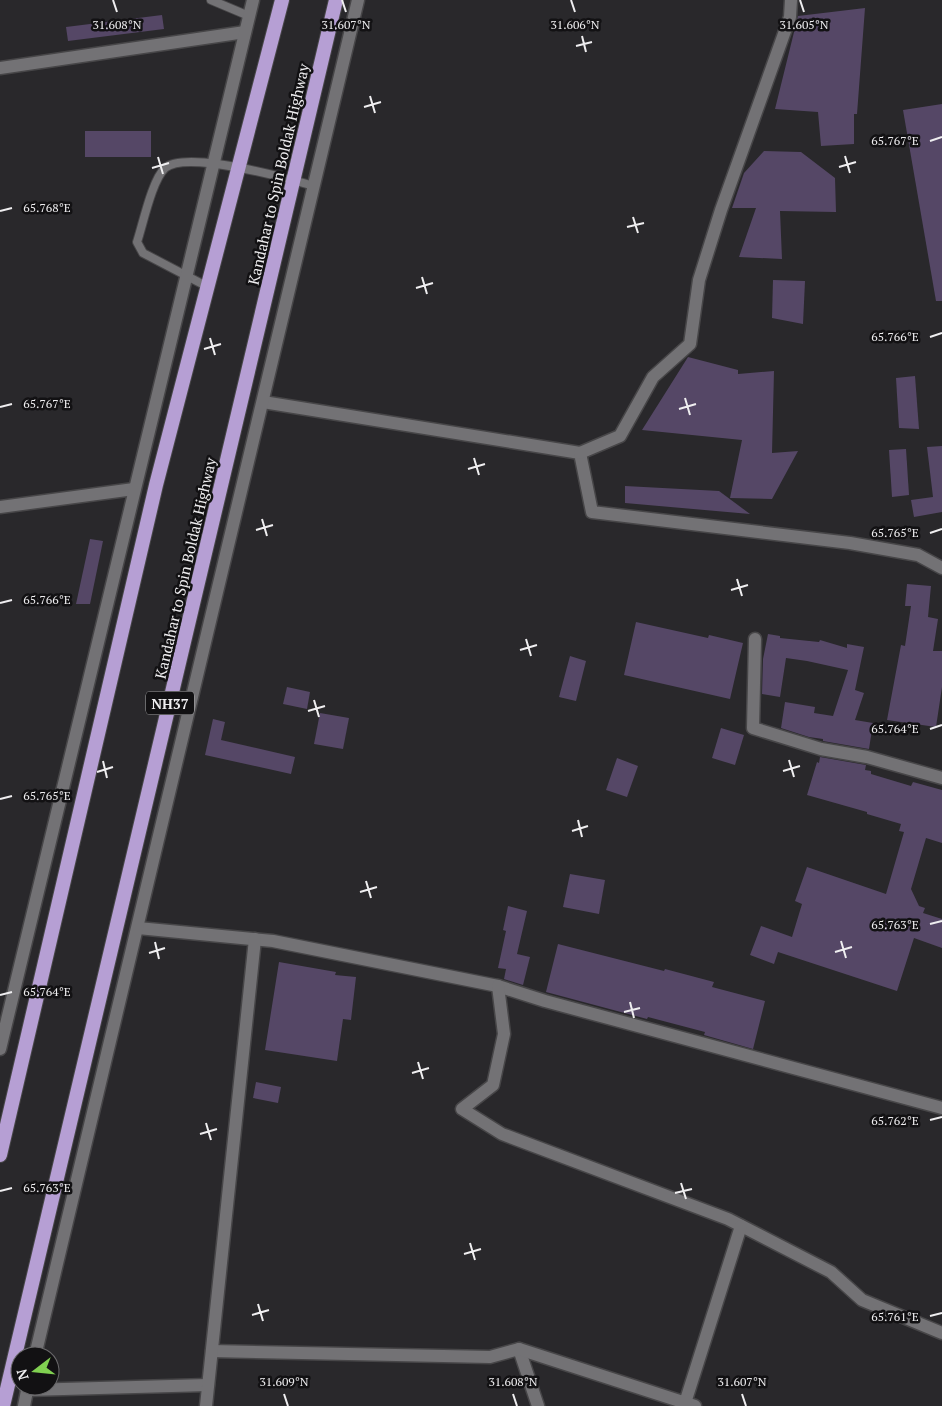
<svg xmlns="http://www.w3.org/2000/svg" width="942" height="1406" viewBox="0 0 942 1406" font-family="'PT Serif',serif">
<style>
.building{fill:#554766}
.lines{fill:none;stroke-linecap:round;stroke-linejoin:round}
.service-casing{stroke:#474648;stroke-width:10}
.minor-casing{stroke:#474648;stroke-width:15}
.tertiary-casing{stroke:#474648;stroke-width:15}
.trunk-casing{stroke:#474648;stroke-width:16}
.service{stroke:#737275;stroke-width:8}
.minor{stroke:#737275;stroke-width:12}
.tertiary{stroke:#737275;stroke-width:12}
.trunk{stroke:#b69fd4;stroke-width:14}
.ticks{fill:none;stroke:#efeef0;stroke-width:2}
.labels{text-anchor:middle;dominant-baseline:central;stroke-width:5;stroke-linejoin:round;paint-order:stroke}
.shield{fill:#121113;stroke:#adacae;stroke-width:1}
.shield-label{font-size:14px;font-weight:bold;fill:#efeef0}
.street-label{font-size:15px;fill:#efeef0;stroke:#121113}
.ticks-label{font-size:12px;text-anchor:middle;fill:#efeef0;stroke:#121113;stroke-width:5;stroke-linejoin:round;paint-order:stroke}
</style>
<rect width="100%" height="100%" fill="#29282b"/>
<g class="building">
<path d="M865,8L857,114H854V144L821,146L818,112L775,109L798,16Z"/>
<path d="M162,15L164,29L68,41L66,27Z"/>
<path d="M942,104V301H936L903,110Z"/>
<rect x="85" y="131" width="66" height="26"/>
<path d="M764,151L801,152L835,178L836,212L780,211L782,259L739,257L756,208H732L744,173Z"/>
<path d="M773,280L805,281L803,324L772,318Z"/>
<path d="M688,357L738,370V374L774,371L772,453L798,451L772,499L730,498L742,440L642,430Z"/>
<path d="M915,376L919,429L899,428L896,378Z"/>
<path d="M942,446V512L914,517L911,500L933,497L927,447Z"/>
<path d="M906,449L909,495L892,497L889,450Z"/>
<path d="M625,486L719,491L750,514L625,503Z"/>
<path d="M90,539L103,541L90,604H76Z"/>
<path d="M907,584L931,586L928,617L938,619L933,651H942V687L936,727L887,720L901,645L905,646L911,606H905Z"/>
<path d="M636,622L708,638L709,635L743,643L730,699L624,675Z"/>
<path d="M768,634L780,636V638L819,642L820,640L847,648V644L864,647L855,690L864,693L855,720L873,723L869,749L823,741V739L809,737L781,728L785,702L815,707L814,713L833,716L848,670L807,661L786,658L780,697L762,694L763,659Z"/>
<path d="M570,656L586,661L576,701L559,697Z"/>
<path d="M287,687L310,692L307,709L283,704Z"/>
<path d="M320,713L349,718L343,749L314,744Z"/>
<path d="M213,719L225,722L221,740L295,757L291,774L205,755Z"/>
<path d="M721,728L744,735L735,765L712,758Z"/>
<path d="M820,757L866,765L865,770L871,771V774L911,786L913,782L942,790V843L926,838L911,889L919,906L925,908L923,913L942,919V948L914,938L897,991L778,952L774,964L750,955L761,926L792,937L802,904L795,901L807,867L886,894L904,832L899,831L901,824L867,814V812L807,795L817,762L819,763Z"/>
<path d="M617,758L638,766L627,797L606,790Z"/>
<path d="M570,874L605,880L599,914L563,907Z"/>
<path d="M508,906L527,911L517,954L530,957L523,985L504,979L506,969L498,968L506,931L503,930Z"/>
<path d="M558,944L664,971L665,969L714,982L712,987L765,1001L753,1049L704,1035L705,1032L648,1017L647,1019L546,992Z"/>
<path d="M279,962L336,972L335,975L356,977L351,1020L343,1019L337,1061L265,1050Z"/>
<path d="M256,1082L281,1087L278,1103L253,1098Z"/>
</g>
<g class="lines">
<g class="service-casing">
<g id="service">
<path d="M211,0L249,16"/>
<path d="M208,287L143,253L137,242C143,224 152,180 165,168C186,150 286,178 314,186"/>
</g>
</g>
<g class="minor-casing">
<g id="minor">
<path d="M0,68L245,32"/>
<path d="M263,402L580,453L592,512L850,543L918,555L942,568"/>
<path d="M580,453L620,436L653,377L690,344L699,280L721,210L790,17L791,0"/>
<path d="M0,507L134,489"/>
<path d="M755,639L753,728L821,749L867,757L942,778"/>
<path d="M138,928L273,941L498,986L545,1001L942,1108"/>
<path d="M498,986L504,1034L493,1085L462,1109L502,1134L728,1219L831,1272L862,1300L942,1333"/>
<path d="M519,1349L538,1406"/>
<path d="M212,1351L490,1357L519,1349L695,1406"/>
<path d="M27,1390L208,1385"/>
<path d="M685,1403L741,1226"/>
<path d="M206,1406L255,939"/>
</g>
</g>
<g class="tertiary-casing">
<g id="tertiary">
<path d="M0,1049L253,0"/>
<path d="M35,1356L358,0"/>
<path d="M24,1406L28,1386"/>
</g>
</g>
<g class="trunk-casing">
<g id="trunk">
<path d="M0,1155L156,485L282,0"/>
<path d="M3,1406L336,0"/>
</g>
</g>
<use href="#service" class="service"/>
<use href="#minor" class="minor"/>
<use href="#tertiary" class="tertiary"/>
<use href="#trunk" class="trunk"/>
</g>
<path class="ticks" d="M113,0L117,12M342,0L346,12M571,0L575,12M800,0L804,12M582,36L586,52M576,46L592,42M370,96L375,113M364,107L381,102M930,141L942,137M845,156L850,173M158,157L163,174M839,167L856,162M152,168L169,163M0,211L12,208M633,217L638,233M627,227L644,223M422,277L427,294M416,288L433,283M930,337L942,333M210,338L215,355M204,349L221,344M685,398L690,415M0,407L12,404M679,409L696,404M474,458L479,475M468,469L485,464M262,519L267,536M256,530L273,525M930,533L942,529M737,579L742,596M731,590L748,585M0,603L12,600M526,639L531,656M520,650L537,645M314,700L319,717M308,711L325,706M930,729L942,725M789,760L794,777M103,761L107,778M783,771L800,766M97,772L113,767M0,799L12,796M578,820L582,837M572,831L588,826M366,881L371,898M360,892L377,887M930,924L942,921M841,941L846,958M155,942L159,959M835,952L852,947M149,953L165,948M0,995L12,992M630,1002L634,1018M624,1012L640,1008M418,1062L423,1079M412,1073L429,1068M930,1120L942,1117M206,1123L211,1140M200,1134L217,1129M681,1183L686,1199M0,1191L12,1188M675,1193L692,1189M470,1243L475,1260M464,1254L481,1249M258,1304L263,1321M252,1315L269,1310M930,1316L942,1313M284,1394L288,1406M513,1394L517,1406M742,1394L746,1406"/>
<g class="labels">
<rect class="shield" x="146" y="691.5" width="48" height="23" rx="4"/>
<g class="shield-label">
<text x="170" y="703">NH37</text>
</g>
<g class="street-label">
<text transform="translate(278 174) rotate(-77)">Kandahar to Spin Boldak Highway</text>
<text transform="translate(185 568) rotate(-77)">Kandahar to Spin Boldak Highway</text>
</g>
</g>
<g class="ticks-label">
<text x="117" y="29">31.608°N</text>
<text x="346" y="29">31.607°N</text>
<text x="575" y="29">31.606°N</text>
<text x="804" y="29">31.605°N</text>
<text x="895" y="145">65.767°E</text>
<text x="47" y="212">65.768°E</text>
<text x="895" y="341">65.766°E</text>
<text x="47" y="408">65.767°E</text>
<text x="895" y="537">65.765°E</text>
<text x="47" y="604">65.766°E</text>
<text x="895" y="733">65.764°E</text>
<text x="47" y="800">65.765°E</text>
<text x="895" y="929">65.763°E</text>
<text x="47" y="996">65.764°E</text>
<text x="895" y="1125">65.762°E</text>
<text x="47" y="1192">65.763°E</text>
<text x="895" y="1321">65.761°E</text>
<text x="284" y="1386">31.609°N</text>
<text x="513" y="1386">31.608°N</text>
<text x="742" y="1386">31.607°N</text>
</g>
<g transform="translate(35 1371) rotate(254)"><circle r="24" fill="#121113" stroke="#6a696b"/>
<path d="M0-4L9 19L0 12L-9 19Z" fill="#80d051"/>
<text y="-8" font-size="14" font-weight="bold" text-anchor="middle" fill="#efeef0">N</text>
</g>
</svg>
